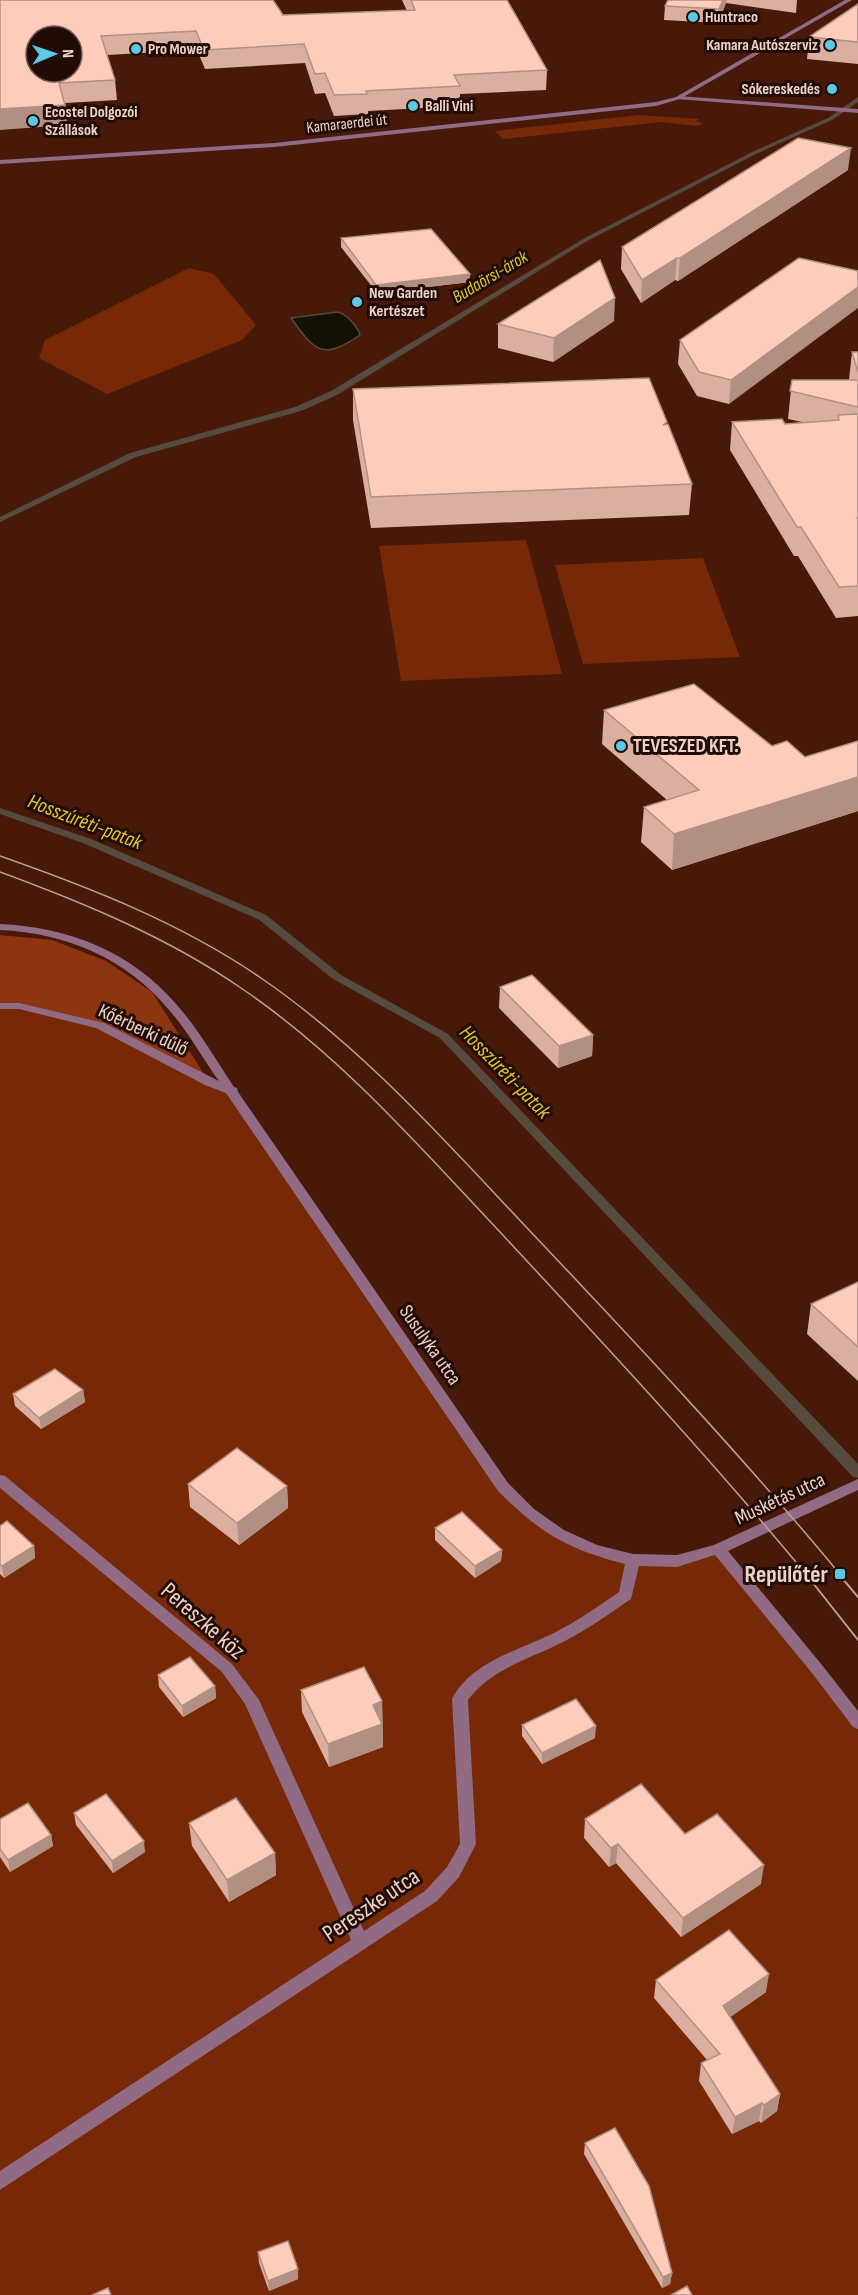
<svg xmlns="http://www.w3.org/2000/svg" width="858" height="2295" viewBox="0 0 858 2295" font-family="'Sofia Sans Condensed',sans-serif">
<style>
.green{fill:#772806}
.forest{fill:#8d3410}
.water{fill:#141205;stroke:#564b3f;stroke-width:1.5}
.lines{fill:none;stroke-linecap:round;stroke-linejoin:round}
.stream{fill:#564b3f;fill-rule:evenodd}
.minor{fill:#906b83;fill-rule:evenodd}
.tertiary{fill:#906b83;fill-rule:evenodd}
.tram-far1{stroke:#c19e92;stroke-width:1.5}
.tram{stroke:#c19e92;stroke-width:2}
.wall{fill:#daafa1}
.shaded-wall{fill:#b18f83}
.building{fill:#fdccbb;stroke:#b18f83;stroke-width:1.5;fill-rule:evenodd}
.poi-dot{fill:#5bc8e7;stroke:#200c05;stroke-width:2}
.labels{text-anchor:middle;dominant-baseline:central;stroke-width:6;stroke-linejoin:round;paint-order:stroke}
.far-poi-label{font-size:16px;font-weight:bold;fill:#f0d1c7;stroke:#200c05;text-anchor:start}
.far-street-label{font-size:16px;fill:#f0d1c7;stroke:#200c05}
.far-water-label{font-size:18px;font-style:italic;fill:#dfc831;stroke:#200c05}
.poi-label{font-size:20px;font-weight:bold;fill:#f0d1c7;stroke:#200c05;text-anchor:start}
.street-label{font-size:20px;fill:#f0d1c7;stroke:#200c05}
.water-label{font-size:21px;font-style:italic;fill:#dfc831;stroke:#200c05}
.near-poi-label{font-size:24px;font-weight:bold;fill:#f0d1c7;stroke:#200c05;text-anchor:end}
.near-street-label{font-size:24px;fill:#f0d1c7;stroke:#200c05}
</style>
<rect width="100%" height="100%" fill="#481908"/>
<g class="green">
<path d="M639,115L699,119L696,121L703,124L696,126L662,122L503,139L495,131Z"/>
<path d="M189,268L214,274L256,325L242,340L107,394L39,358L45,340Z"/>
<path d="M526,540L562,674L401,681L379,546Z"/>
<path d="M703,558L740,657L583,664L555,565Z"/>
<path d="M0,1006H19L100,1025L233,1091L529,1513L594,1550L677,1561L718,1549L858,1723V2295H0Z"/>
</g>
<path class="forest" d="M0,935L52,940L106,961L152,992L209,1082L100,1025L19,1006H0Z"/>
<path class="water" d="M337,312C346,313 357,326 360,335C322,361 315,351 291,318Z"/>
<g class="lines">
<g class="stream">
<path d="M858,97V102L832,120L756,154L587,241L337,395L301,411L136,457L0,522V517L130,453L295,407L331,391L583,239L752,152L828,118Z"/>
<path d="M0,808L91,839L266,915L341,975L448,1034L858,1464V1478L853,1477L440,1038L333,979L258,919L83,843L0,814Z"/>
</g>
<g class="minor">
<path d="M678,96L858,109V113L676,99Z"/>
<path d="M0,924C69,927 132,952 177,1005C199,1030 216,1060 234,1087L237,1088L238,1092L508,1483L534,1509L564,1530L597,1545L633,1554L677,1555L714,1545L858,1479V1490L728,1551L822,1665L858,1711V1729L853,1727L812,1673L715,1555L677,1567L639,1566L631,1599C609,1614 588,1629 565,1641C530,1659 492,1668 468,1700L476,1844L459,1877L437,1901L0,2190V2171L351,1940L245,1704L222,1672L0,1488V1475L5,1476L232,1664L259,1700L364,1931L425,1891L447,1867L460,1844L452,1699C471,1662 517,1651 552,1634C576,1622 597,1607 619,1592L625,1564C567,1549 540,1533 498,1491L226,1093L205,1085L96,1028L19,1009H0V1003H19L104,1023L219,1081C202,1058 188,1031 169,1010C126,958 66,933 0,930Z"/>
</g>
<path class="tertiary" d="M845,0H852L680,99L656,106L274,147L0,164V160L274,143L656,102L676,97Z"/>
<g class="tram-far1">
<path d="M0,856C91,888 181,923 261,978C363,1048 445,1141 529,1230C637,1344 744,1458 844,1579"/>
<path d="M0,872C84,903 167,937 241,988C340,1055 419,1146 500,1232C606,1346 711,1459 810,1579"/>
</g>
<g class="tram">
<path d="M809,1578L858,1640"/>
<path d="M842,1578L858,1597"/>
</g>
</g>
<g class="wall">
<path d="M0,0L283,15L407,11L402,0H507L547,70L546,90L460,94V106L368,111V114L334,116L325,93L315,94L305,63L205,69L197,50L107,55L115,80L117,100L65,103L67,125Z"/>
<path d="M668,0H797L796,13L726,3L718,23L664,20L665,6Z"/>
<path d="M858,4V64L807,59L809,37Z"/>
<path d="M848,170L678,281L675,280L641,303L621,269L622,247Z"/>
<path d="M341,238L470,282L377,293L341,247Z"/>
<path d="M799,258L729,404L697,396L678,364L680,340Z"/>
<path d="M614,321L553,362L498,348V324Z"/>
<path d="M852,352H858V616L836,618L798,556H794L730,450L732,422L785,424L802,422L788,419L792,380H849Z"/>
<path d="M353,389L667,424L692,484L689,515L371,528L353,420Z"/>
<path d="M604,710L772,746L805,757L858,741V811L672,870L641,842L644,807L667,800L602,744Z"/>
<path d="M500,987L593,1035L592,1056L558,1068L499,1008Z"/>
<path d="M858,1282V1381L807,1334L811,1304Z"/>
<path d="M83,1390L85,1402L41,1429L15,1406L13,1394Z"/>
<path d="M188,1484L287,1486L288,1508L239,1545L190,1507Z"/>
<path d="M0,1526L34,1546L35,1558L4,1578L0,1574Z"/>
<path d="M435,1528L502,1550L501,1561L475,1578L435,1540Z"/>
<path d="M158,1675L215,1686L216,1698L183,1717L159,1687Z"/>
<path d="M301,1690L382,1701L383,1747L329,1767L302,1712Z"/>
<path d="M522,1725L595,1738L542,1764L522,1736Z"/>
<path d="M74,1813L145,1852L113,1873L76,1825Z"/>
<path d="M0,1819L51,1835L53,1846L10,1872L0,1857Z"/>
<path d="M585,1819L685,1834L761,1884L681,1937L616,1863L609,1867L584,1838Z"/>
<path d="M189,1823L275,1853L276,1875L229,1902L192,1846Z"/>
<path d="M656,1980L766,1992L730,2017L780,2094L777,2111L761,2123L759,2121L732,2134L699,2081L701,2063L707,2060L654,1998Z"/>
<path d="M585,2143L672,2273L670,2284L662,2288L584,2154Z"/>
<path d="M258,2252L298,2279L269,2291L259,2263Z"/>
</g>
<g class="shaded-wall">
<path d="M723,0H727L726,3L718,23L719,9Z"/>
<path d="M65,105L67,125L0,130V109Z"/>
<path d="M851,148L848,170L678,281L680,258Z"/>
<path d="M677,258L675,280L641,303L642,280Z"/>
<path d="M470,274V282L377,293L376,285Z"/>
<path d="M858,287V308L729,404L731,380Z"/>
<path d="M615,298L614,321L553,362L554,338Z"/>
<path d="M858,777V811L672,870L674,834Z"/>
<path d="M593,1035L592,1056L558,1068L559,1046Z"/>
<path d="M83,1390L85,1402L41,1429L39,1418Z"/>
<path d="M287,1486L288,1508L239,1545L237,1523Z"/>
<path d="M34,1546L35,1558L4,1578L2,1566Z"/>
<path d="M502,1550L501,1561L475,1578V1566Z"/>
<path d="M215,1686L216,1698L183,1717L182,1706Z"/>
<path d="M382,1701L383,1747L329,1767L328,1744L373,1705Z"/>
<path d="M596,1726L595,1738L542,1764V1753Z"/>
<path d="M51,1835L53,1846L10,1872L8,1860Z"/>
<path d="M144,1841L145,1852L113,1873L112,1861Z"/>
<path d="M618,1844L616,1863L609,1867L611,1848Z"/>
<path d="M275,1853L276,1875L229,1902L227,1880Z"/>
<path d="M764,1865L761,1884L681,1937L683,1918Z"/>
<path d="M769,1974L766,1992L720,2024L723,2006Z"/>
<path d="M780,2094L777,2111L761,2123L764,2105Z"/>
<path d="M762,2103L759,2121L732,2134L735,2117Z"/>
<path d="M298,2269V2279L269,2291L268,2281Z"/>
<path d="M672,2273L670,2284L662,2288L663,2277Z"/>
</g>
<g class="building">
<path d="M0,0H273L283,15L415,10L411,0H507L547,70L454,75L460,86L366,91L367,94L334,95L325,73L315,74L304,44L204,50L196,31L101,36L115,80L59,83L65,105L0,109ZM36,36H72V72H36Z"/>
<path d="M668,0H723L719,9L665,6Z"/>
<path d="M858,4V42L809,37Z"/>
<path d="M798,138L851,148L680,258H677L642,280L622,247Z"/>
<path d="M431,229L470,274L376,285L341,238Z"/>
<path d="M799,258L858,271V287L731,380L699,372L680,340Z"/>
<path d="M600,260L615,298L554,338L498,324Z"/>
<path d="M852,352H858V372Z"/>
<path d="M649,378L667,422L663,425L668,424L692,484L371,497L353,389Z"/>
<path d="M792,380H858V407L790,391Z"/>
<path d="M858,414V518H857L858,519V586L839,587L801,527H797L732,422L782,419L785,424L839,420L838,415Z"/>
<path d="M694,684L772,746L787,741L805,757L858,741V777L674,834L644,807L699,790L604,710Z"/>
<path d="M532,975L593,1035L559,1046L500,987Z"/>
<path d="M858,1282V1347L811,1304Z"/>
<path d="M55,1369L83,1390L39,1418L13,1394Z"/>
<path d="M237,1448L287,1486L237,1523L188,1484Z"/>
<path d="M462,1512L502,1550L475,1566L435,1528Z"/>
<path d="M7,1521L34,1546L2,1566L0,1564V1526Z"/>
<path d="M190,1657L215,1686L182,1706L158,1675Z"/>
<path d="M364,1667L382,1701L373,1705L382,1724L328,1744L301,1690Z"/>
<path d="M576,1699L596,1726L542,1753L522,1725Z"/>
<path d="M641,1784L685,1834L717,1814L764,1865L683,1918L618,1844L611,1848L585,1819Z"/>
<path d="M106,1794L144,1841L112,1861L74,1813Z"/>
<path d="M236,1798L275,1853L227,1880L189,1823Z"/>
<path d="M28,1803L51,1835L8,1860L0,1849V1819Z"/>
<path d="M729,1930L769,1974L723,2006L780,2094L764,2105L762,2103L735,2117L701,2063L720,2054L656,1980Z"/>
<path d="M615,2128L649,2186L672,2273L663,2277L585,2143Z"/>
<path d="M288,2241L298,2269L268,2281L258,2252Z"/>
<path d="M687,2286L692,2295H671Z"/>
<path d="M108,2288L111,2295H92Z"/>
</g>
<g class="poi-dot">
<circle cx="693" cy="17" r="6"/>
<circle cx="830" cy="45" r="6"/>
<circle cx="136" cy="49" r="6"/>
<circle cx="832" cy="89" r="6"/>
<circle cx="413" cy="106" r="6"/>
<circle cx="33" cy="121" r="6"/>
<circle cx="357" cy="302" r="6"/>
<circle cx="621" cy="746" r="6"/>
<rect x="834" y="1568" width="12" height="12" rx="3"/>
</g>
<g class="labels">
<g class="far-poi-label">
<text x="705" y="17">Huntraco</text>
<text x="818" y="45" text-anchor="end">Kamara Autószerviz</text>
<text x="148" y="49">Pro Mower</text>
<text x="820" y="89" text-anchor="end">Sókereskedés</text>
<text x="425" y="106">Balli Vini</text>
<text x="45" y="112">Ecostel Dolgozói<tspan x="45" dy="18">Szállások</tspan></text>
<text x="369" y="293">New Garden<tspan x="369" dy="18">Kertészet</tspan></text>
</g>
<g class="far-street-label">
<text transform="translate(347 124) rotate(-6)">Kamaraerdei út</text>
</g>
<g class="far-water-label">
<text transform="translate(490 277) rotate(-31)">Budaörsi-árok</text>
</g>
<g class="poi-label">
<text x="633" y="746">TEVESZED KFT.</text>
</g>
<g class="street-label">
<text transform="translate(143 1030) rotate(25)">Kőérberki dűlő</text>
<text transform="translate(430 1345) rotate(55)">Susulyka utca</text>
<text transform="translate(780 1499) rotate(-25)">Muskétás utca</text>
</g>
<g class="water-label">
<text transform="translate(85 822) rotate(21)">Hosszúréti-patak</text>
<text transform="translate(505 1072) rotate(46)">Hosszúréti-patak</text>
</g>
<g class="near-poi-label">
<text x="828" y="1574">Repülőtér</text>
</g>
<g class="near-street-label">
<text transform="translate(203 1621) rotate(41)">Pereszke köz</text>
<text transform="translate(371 1905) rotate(-34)">Pereszke utca</text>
</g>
</g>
<g transform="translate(54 54) rotate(88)"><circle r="28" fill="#200c05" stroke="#735b53" stroke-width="1.5"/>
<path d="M0-4.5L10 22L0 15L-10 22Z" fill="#5bc8e7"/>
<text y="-9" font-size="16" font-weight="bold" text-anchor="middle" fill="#f0d1c7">N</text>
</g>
</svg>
